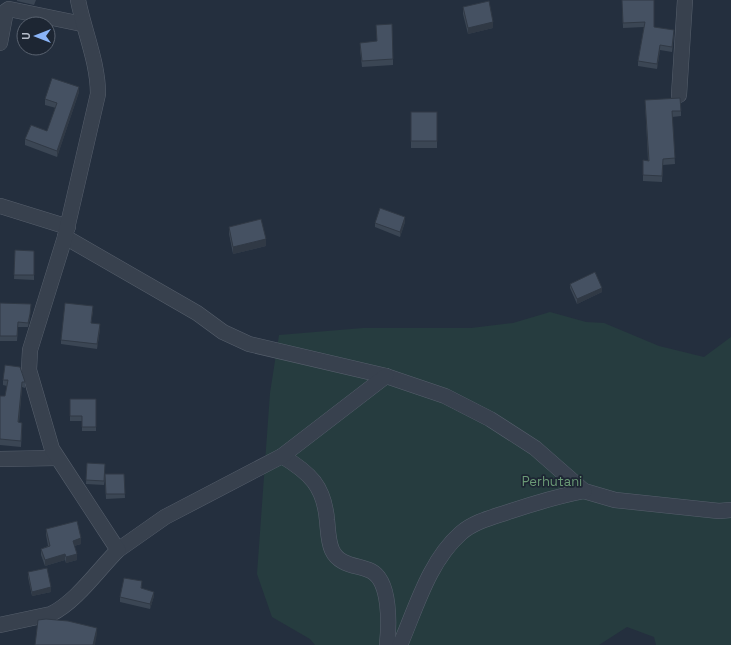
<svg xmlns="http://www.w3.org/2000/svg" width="731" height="645" viewBox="0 0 731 645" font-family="'Space Grotesk',sans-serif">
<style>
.green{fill:#263c3f}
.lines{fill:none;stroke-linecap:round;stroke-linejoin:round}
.minor-casing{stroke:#565f6c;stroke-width:16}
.minor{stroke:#38414e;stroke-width:15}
.wall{fill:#3b4654}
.shaded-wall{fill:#303945}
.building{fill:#455162;stroke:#303945}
.labels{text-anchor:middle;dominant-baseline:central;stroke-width:3.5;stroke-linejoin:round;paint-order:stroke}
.park-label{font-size:13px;fill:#6b9a76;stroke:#1d2633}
</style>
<rect width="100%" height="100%" fill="#242f3e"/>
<path class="green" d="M550,312L586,322L604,323L659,346L704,357L731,337V645H656L654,637L627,627L599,645H315L310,639L272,617L257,574L270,393L279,335L363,328H471L513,323Z"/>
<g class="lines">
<g class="minor-casing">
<g id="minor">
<path d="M0,43L6,11L9,9L82,24"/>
<path d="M679,95L685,0"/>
<path d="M0,206L68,227"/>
<path d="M65,237L197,313L223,332L249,344L386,376L445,396L490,419L535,448L584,491L615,500L719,511L731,510"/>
<path d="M282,456C310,473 324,486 327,520C328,529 328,541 332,550C339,566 358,565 371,571C391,581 389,626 387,645"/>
<path d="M0,459L57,458"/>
<path d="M118,550L165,517L282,456L386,376"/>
<path d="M0,625L51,614C76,602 98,570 118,550L52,449L29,370L30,350L65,237L98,94C98,62 84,31 78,0"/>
<path d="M400,645C416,608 429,561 461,533C475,521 494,517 511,511C535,503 559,496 584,491"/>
</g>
</g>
<use href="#minor" class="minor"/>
</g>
<g class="wall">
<path d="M17,0H36L34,5L17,1Z"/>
<path d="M622,0L654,27L674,35L672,52L660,50L657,69L638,66V61L644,27L623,28Z"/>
<path d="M463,7L493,28L468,34L463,14Z"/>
<path d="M360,43L393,59V65L362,67L360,49Z"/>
<path d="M79,92L57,157L25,145V139L47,131L56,108L45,105V99Z"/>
<path d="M645,100L681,111V116L672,117L675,164L663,165L662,182L643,181V175L648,161Z"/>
<rect x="411" y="112" width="26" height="36"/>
<path d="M405,222L400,237L375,227V223Z"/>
<path d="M229,227L266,246L233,254L229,234Z"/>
<path d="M15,250L34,251V280L14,279Z"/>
<path d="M570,284L602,292L577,304L570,288Z"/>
<path d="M0,303L30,318L28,327H18L17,341H0Z"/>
<path d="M93,311L91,323L100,329L97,349L61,344V340Z"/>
<path d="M3,380L25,382V388L22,387L19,423L22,428L21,447L0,445V396H5L7,386L3,385Z"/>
<path d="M70,399H96V431H82V421H70Z"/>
<path d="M87,463L105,474H124L125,498L106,499L105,479L104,485L86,484Z"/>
<path d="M46,529L81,544L74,546L77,560L66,563L65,560L45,566L41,555V549L48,546L46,535Z"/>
<path d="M28,572L51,592L32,596L28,577Z"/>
<path d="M142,586L141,588L154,596L150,609L120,602V597Z"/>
</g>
<g class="shaded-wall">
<path d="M493,22V28L468,34V28Z"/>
<path d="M674,30V35L672,52V47Z"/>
<path d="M660,45V50L657,69V64Z"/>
<path d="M79,87V92L57,157V151Z"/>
<path d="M405,217V222L400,237V232Z"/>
<path d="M266,239V246L233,254V247Z"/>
<path d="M602,288V292L577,304V299Z"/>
<path d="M31,304L30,318L28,327V323Z"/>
<path d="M100,324V329L97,349V344Z"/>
<path d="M22,382V387L18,428V422Z"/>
<path d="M81,538V544L73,546V541Z"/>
<path d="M65,554V560L45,566V560Z"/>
<path d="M77,554V560L66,563V557Z"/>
<path d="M51,587V592L32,596V592Z"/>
<path d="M154,592V596L150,609V604Z"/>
<path d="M97,628V634L95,645H93Z"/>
</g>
<g class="building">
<path d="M622,0H654V27L674,30L672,47L660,45L657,64L638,61L645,22L623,23Z"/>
<path d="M489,1L493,22L468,28L463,7Z"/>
<path d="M392,24L393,59L362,61L360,43L377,41L376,25Z"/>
<path d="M52,78L79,87L57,151L25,139L31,125L47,131L57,103L45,99Z"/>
<path d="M680,98L681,111H672L675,158L663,159L662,176L643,175V160L649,161L645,100Z"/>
<rect x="411" y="112" width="26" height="29"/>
<path d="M380,208L405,217L400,232L375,223Z"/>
<path d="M261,219L266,239L233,247L229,227Z"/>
<path d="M15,250L34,251V275H14Z"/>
<path d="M595,272L602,288L577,299L570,284Z"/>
<path d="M0,303L31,304L30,314L28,323L18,322L17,336H0Z"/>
<path d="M65,303L93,306L91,323L100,324L97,344L61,340Z"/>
<path d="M5,365L20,367L25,382H22L18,422L22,423L21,441L0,439V396H5L8,380H3Z"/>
<path d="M70,399H96V427H82V416H70Z"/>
<path d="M87,463L105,464L104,481L86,480Z"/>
<path d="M105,474H124L125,494H106Z"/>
<path d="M77,521L81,538L73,541L77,554L66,557L65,554L45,560L41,549L50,546L46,529Z"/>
<path d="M47,568L51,587L32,592L28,572Z"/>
<path d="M124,578L142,581L141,588L154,592L150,604L120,597Z"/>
<path d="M46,619L68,621L97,628L93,645H35L38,620Z"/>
</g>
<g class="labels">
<g class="park-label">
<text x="552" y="481">Perhutani</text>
</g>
</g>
<g transform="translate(36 36) rotate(270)"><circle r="19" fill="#1d2633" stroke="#59626f"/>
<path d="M0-3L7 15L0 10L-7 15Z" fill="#8ab4f8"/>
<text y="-6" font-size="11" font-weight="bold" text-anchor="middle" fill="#b4bcc9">U</text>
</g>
</svg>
